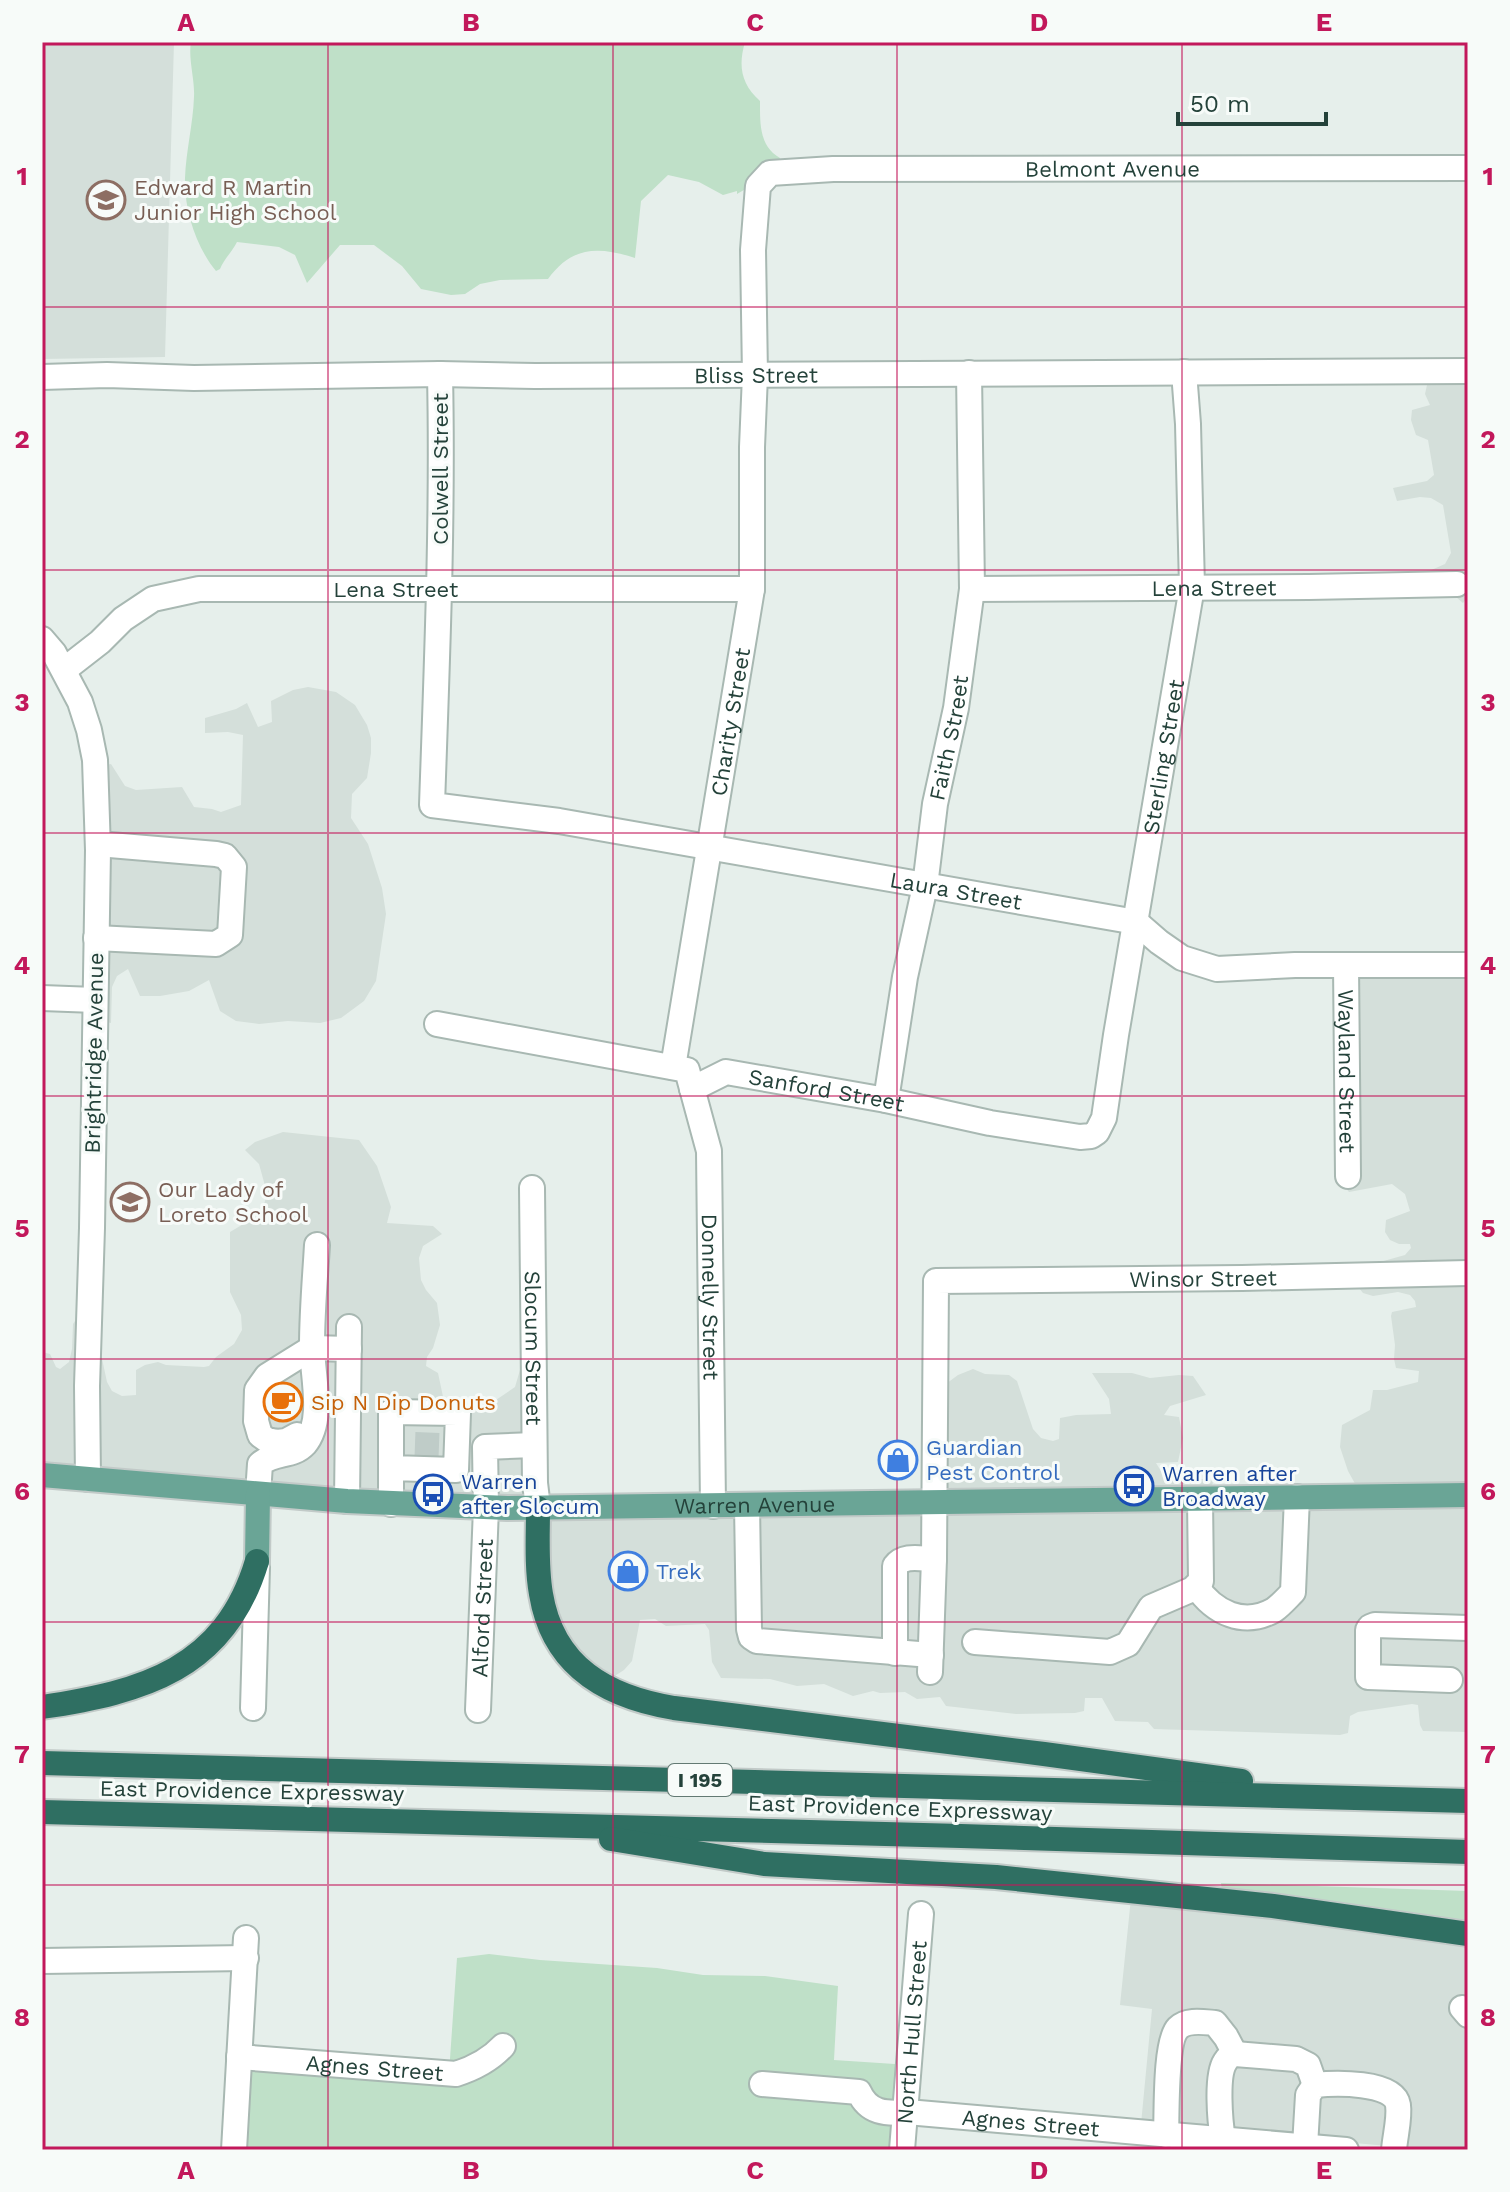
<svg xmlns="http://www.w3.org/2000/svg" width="1510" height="2192" viewBox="0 0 1510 2192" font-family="'Work Sans',sans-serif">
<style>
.built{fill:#d4dfda}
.green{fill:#bfe0c8}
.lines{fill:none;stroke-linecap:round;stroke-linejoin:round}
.minor-tunnel{stroke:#bfccc8;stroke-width:24;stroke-dasharray:24 12;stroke-linecap:butt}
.minor-casing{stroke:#a8b8b2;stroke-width:28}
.major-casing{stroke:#c2cac8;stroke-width:28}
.highway-casing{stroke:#c2cac8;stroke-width:28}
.minor{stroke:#fff;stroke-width:24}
.major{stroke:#6aa596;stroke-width:24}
.highway{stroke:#2f6f62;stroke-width:24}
.grid{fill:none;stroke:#c2185b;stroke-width:2;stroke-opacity:0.55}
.labels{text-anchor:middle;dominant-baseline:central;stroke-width:6;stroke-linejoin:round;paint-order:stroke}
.shield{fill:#f7fbf9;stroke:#637a73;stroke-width:2}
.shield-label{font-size:20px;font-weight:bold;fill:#24423a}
.street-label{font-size:22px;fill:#24423a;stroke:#f7fbf9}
.education-label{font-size:22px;fill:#785e54;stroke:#f7fbf9;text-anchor:start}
.food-label{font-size:22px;fill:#c56008;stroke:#f7fbf9;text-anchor:start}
.shop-label{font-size:22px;fill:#366cbe;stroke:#f7fbf9;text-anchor:start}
.transit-label{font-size:22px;fill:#164399;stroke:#f7fbf9;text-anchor:start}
.neatline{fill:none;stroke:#c2185b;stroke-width:3}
.grid-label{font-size:26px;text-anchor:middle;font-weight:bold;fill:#c2185b}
</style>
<rect width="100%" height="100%" fill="#e6efeb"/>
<g class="built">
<path d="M42,42H174L165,357L42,359Z"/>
<path d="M1429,376H1468V597L1463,603L1456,597L1448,586L1420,575L1445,564L1451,553L1443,505L1431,498L1420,497L1397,501L1393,488L1427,481L1434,475L1428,440L1416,435L1411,420L1412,410L1430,405L1425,394Z"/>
<path d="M308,687L336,692L355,705L367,725L371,738V753L367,778L352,794L351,818L368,844L382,888L386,914L376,981L364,1001L341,1018L320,1023L288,1021L259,1024L236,1021L220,1011L209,980L189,991L160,996H140L128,969L117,976L112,987L111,1023L107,1022L102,1016L97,767L111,764L125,786L136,790L182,787L194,807L212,809L221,812L241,805L243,735L228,732L205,733V718L236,709L247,703L258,727L272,722L271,701L293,690Z"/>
<path d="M1468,967V1732L1423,1731L1420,1725L1418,1705L1412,1704L1358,1712L1350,1716L1348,1733L1340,1735L1154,1729L1148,1722L1115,1721L1102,1698H1085L1084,1711L1075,1713L1016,1714L946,1706L940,1697L917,1699L905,1692L880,1693L873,1691L853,1696L824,1684L797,1686L770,1679L721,1678L712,1662L709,1630L705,1624L666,1626L655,1619L640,1620L632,1661L624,1670L607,1681L581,1662L551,1600L543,1503L931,1496L935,1392L958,1375L973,1369L985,1374L1009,1375L1017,1381L1033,1429L1041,1438L1053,1441L1059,1439L1060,1418L1076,1415L1111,1414L1109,1399L1092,1373H1132L1150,1378L1179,1375L1193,1376L1206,1395L1170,1406L1164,1415L1179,1417L1183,1438L1178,1462L1156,1463L1164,1476L1176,1479H1210L1213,1483L1209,1489H1358L1348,1471L1340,1447L1342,1425L1370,1410L1373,1390H1387L1418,1382L1419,1371L1396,1368L1394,1359L1395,1345L1391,1316L1392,1312L1416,1307L1415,1301L1410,1295L1398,1292L1373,1296L1363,1293L1359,1288L1363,1278L1360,1263L1380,1262L1405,1255L1411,1248L1410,1244H1399L1390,1240L1385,1232L1386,1220L1410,1211L1405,1194L1392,1184L1349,1192L1341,1182L1347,969Z"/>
<path d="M283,1132L359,1140L377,1166L391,1207L387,1223L433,1226L442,1234L423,1246L419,1258L421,1280L426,1290L437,1303L440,1325L433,1348L427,1357L426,1366L438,1373L445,1406L460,1409L469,1400L479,1395L493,1402L515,1387L520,1370L528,1376L543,1499L485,1503L42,1468V1352L50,1354L56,1367L60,1369L69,1362L72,1349L73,1324L75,1321L83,1328L97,1360L101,1354L107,1382L112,1391L122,1396L136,1395V1370L145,1365L158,1362L166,1365L204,1367L209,1366L216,1357L234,1344L242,1330L241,1315L230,1292V1232L262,1213L267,1193L259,1164L245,1150L255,1142Z"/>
<path d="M1131,1898L1468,1946V2150H1433L1141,2124L1152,2009L1120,2005Z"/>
</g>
<g class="green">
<path d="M191,42H745C738,66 741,84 760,101C760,123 759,146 780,158L779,162L754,184L737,194V191L723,195L699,182L668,175L641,201L635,258C598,246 572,246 548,279L500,280L480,284L465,294L451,295L421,289L402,266L374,245H340L307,283L295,255L279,247L237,242C232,252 224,259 220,269L216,271C196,247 184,209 185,178C186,151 193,124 194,97C195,79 188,59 191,42Z"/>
<path d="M1221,1883L1468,1891V1924L1222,1891Z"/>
<path d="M489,1954L540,1960L657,1968L703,1975L765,1976L838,1986L834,2060L910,2065L904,2150H234L240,2054L449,2073L457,1958Z"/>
</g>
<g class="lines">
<path class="minor-tunnel" d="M415,1444L442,1445"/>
<g class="minor-casing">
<g id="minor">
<path id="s1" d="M440,374C443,518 437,661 432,805L559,821L1136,922L1159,942L1182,958L1217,969L1295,965H1468"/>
<path id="s2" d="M42,377L107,375L194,378L440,374L535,376L1468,371"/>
<path id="s3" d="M972,589L1309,587L1457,584"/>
<path d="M42,639L54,653L80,702L89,730L95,760L98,850L92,1228L87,1386L88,1479"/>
<path id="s4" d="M64,670L100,642L123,619L153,599L199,589H752"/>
<path d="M96,938L216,944L230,935L234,867L225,856L216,854L98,844"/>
<path id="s5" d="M1346,965L1348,1176"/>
<path d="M42,998L95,1000"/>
<path id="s6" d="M437,1024L687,1070L709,1151L713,1506"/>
<path id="s7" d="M673,1067L752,589V447L755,375L753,250L758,186L770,173L833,169L1468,168"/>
<path id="s8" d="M692,1089L726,1072L886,1100L990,1123L1080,1137L1091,1136L1097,1132L1104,1118L1116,1035L1192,587L1188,424L1184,372"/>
<path id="s9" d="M886,1100L905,977L925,886L935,804L956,708L972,589L969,373"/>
<path id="s10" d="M532,1188L535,1483L538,1508"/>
<path d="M297,1435L286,1441L277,1442L267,1440L260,1435L256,1421L257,1390L267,1376L312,1348L349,1349"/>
<path d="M258,1494L260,1464C275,1451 292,1458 305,1444C325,1420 312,1374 312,1346C312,1312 315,1279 317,1245"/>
<path d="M347,1501L349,1327"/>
<path d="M391,1504V1412L458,1413L456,1470L391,1468"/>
<path d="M747,1505L749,1629L751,1637L757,1641L931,1655"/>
<path d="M1196,1586C1214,1613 1244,1627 1274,1610C1281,1605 1287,1598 1293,1592L1297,1497"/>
<path d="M975,1642L1110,1652L1128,1644L1151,1607L1193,1589L1201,1581L1200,1499"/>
<path d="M895,1653V1566C904,1554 921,1559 934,1559"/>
<path id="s11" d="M930,1672L934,1559L936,1281L1242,1278L1468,1273"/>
<path d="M1450,1680L1368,1677V1630L1370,1627L1375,1625L1468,1628"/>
<path d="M253,1708L257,1567"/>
<path id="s12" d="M478,1710L486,1508L485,1447L534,1445"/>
<path d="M42,1961L246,1958"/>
<path d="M1462,2008L1468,2015"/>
<path id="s13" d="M239,2057L456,2074C475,2068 490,2060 503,2046"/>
<path id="s14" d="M762,2084L859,2092C868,2113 886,2114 907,2112L1346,2150"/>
<path d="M1166,2135C1167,2113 1165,2041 1178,2028C1187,2019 1203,2022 1215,2023L1226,2037L1235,2054"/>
<path d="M1223,2139C1220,2122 1216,2076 1225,2062C1228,2057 1230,2056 1235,2054L1296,2059L1308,2065L1315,2085"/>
<path d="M1305,2146L1308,2095L1315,2085C1334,2083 1394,2081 1398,2105C1400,2118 1395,2136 1394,2150"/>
<path d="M234,2150L246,1938"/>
<path id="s15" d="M902,2150L921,1914"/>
</g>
</g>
<g class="major-casing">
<g id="major">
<path id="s16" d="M42,1475L347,1501L507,1508L1468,1495"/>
<path d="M257,1561L258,1494"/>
</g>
</g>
<g class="highway-casing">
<g id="highway">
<path d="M538,1508C538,1536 536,1566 541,1594C553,1667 607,1697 674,1708L1044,1754L1241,1781"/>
<path d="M42,1707C143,1692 225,1669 257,1561"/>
<path d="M42,1763L1468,1801"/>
<path d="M42,1812L961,1836L1468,1852"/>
<path d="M611,1839L764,1864L996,1877L1273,1906L1468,1934"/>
</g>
</g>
<use href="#minor" class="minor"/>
<use href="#major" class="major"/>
<use href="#highway" class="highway"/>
</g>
<path class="grid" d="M328,42V2150M613,42V2150M897,42V2150M1182,42V2150M42,307H1468M42,570H1468M42,833H1468M42,1096H1468M42,1359H1468M42,1622H1468M42,1885H1468"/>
<defs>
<g id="school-ring" transform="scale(2)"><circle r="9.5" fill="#f7fbf9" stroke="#8d6e63" stroke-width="1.5"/><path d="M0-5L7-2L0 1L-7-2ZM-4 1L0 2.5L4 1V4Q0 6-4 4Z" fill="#8d6e63"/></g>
<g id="cafe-ring" transform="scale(2)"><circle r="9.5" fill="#f7fbf9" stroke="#e8710a" stroke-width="1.5"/><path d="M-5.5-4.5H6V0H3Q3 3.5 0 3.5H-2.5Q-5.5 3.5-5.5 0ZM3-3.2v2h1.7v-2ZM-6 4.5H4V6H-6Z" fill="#e8710a"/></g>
<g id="shop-ring" transform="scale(2)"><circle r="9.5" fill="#f7fbf9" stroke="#3f7fe0" stroke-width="1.5"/><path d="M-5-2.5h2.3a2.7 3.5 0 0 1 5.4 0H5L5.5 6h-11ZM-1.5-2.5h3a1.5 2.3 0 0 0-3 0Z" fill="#3f7fe0"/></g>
<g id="bus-ring" transform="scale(2)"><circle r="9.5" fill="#f7fbf9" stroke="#1a4fb4" stroke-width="1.5"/><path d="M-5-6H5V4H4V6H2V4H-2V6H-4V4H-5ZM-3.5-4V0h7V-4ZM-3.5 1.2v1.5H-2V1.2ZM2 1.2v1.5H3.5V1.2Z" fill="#1a4fb4"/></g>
</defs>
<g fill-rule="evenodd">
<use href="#school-ring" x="106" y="200"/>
<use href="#school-ring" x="130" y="1202"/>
<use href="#cafe-ring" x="283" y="1402"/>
<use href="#shop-ring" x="898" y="1460"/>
<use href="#bus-ring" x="1134" y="1486"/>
<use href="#bus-ring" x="433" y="1494"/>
<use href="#shop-ring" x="628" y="1571"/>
</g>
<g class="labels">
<rect class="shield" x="668" y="1764" width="64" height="32" rx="6"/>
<g class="shield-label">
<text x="700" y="1780">I 195</text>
</g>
<g class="street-label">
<text stroke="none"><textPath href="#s7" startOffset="1248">Belmont Avenue</textPath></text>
<text stroke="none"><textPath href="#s2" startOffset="714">Bliss Street</textPath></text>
<text transform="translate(440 469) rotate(-90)">Colwell Street</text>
<text stroke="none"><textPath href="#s3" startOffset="242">Lena Street</textPath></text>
<text stroke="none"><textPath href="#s4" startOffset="358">Lena Street</textPath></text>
<text stroke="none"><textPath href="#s7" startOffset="350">Charity Street</textPath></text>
<text stroke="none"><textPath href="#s9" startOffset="368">Faith Street</textPath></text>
<text stroke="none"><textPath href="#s8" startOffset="798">Sterling Street</textPath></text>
<text stroke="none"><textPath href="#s1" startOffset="962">Laura Street</textPath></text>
<text transform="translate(94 1053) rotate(-89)">Brightridge Avenue</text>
<text stroke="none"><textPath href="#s5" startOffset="106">Wayland Street</textPath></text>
<text stroke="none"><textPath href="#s8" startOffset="140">Sanford Street</textPath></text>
<text stroke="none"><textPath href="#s11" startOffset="658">Winsor Street</textPath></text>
<text stroke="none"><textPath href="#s6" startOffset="484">Donnelly Street</textPath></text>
<text stroke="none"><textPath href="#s10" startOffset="160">Slocum Street</textPath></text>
<text stroke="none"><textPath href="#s16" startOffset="714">Warren Avenue</textPath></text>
<text stroke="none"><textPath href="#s12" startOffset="102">Alford Street</textPath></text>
<text transform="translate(252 1791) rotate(1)">East Providence Expressway</text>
<text transform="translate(900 1808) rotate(2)">East Providence Expressway</text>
<text stroke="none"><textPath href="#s15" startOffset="118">North Hull Street</textPath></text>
<text stroke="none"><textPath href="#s13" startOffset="136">Agnes Street</textPath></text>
<text stroke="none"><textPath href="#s14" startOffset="278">Agnes Street</textPath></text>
</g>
<g class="education-label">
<text x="134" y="187">Edward R Martin<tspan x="134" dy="25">Junior High School</tspan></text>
<text x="158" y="1189">Our Lady of<tspan x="158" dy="25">Loreto School</tspan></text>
</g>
<g class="food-label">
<text x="311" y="1402">Sip N Dip Donuts</text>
</g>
<g class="shop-label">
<text x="926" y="1447">Guardian<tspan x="926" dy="25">Pest Control</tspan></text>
<text x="656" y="1571">Trek</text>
</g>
<g class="transit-label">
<text x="1162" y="1473">Warren after<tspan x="1162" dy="25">Broadway</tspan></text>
<text x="461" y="1481">Warren<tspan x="461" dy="25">after Slocum</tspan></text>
</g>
</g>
<rect width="1510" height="2192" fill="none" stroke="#f7fbf9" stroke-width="88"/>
<path d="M1178 112v12h148v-12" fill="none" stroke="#24423a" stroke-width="4"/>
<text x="1190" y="112" font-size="24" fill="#24423a" stroke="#f7fbf9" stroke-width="6" paint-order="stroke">50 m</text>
<rect x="44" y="44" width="1422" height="2104" class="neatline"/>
<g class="grid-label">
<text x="186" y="31">A</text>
<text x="471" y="31">B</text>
<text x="755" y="31">C</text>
<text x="1039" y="31">D</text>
<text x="1324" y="31">E</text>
<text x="22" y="185">1</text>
<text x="1488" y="185">1</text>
<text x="22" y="448">2</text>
<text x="1488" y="448">2</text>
<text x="22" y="711">3</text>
<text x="1488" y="711">3</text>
<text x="22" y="974">4</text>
<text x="1488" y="974">4</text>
<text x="22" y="1237">5</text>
<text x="1488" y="1237">5</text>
<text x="22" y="1500">6</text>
<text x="1488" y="1500">6</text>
<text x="22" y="1763">7</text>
<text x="1488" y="1763">7</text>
<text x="22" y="2026">8</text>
<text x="1488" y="2026">8</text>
<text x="186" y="2179">A</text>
<text x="471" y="2179">B</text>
<text x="755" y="2179">C</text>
<text x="1039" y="2179">D</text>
<text x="1324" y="2179">E</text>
</g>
</svg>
